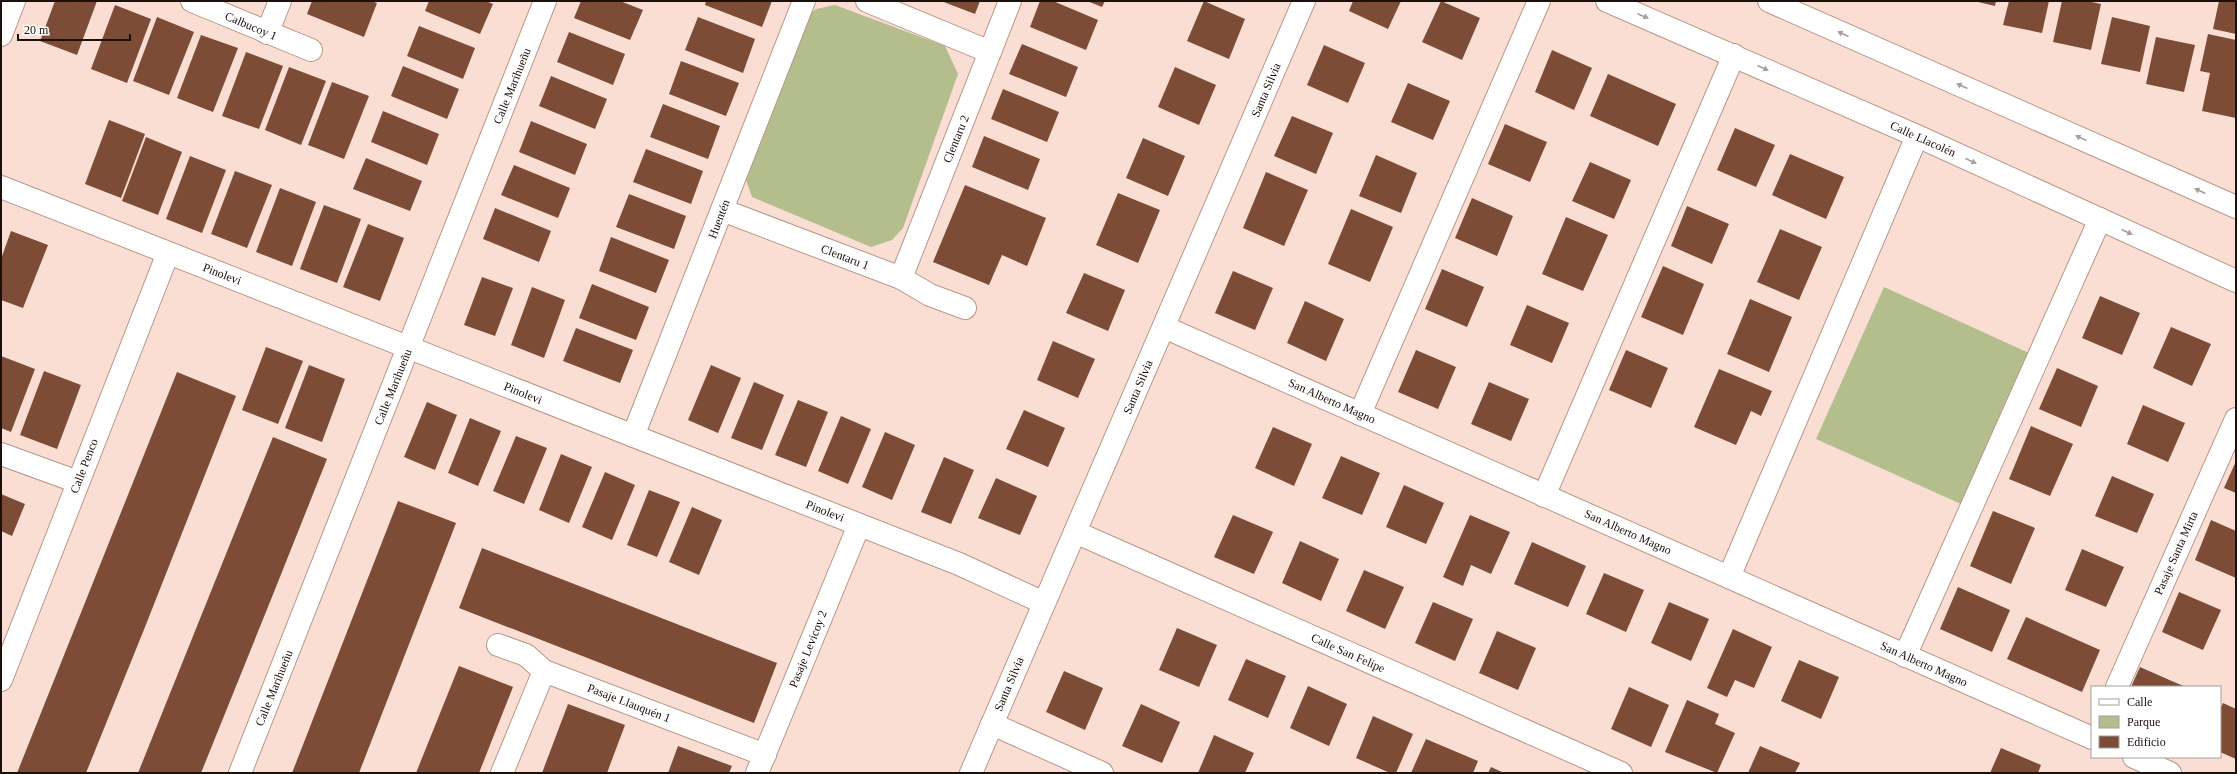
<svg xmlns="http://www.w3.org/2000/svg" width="2237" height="774" viewBox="0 0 2237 774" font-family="Georgia,serif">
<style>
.green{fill:#b4be8d}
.building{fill:#7d4c37}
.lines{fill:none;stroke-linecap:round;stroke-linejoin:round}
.minor-casing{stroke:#b9978a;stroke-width:24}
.minor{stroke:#fff;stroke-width:22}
.oneway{fill:#a49f9d}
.labels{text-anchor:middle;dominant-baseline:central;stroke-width:4;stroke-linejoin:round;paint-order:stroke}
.street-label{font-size:12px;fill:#1c100b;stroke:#fff}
</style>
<rect width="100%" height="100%" fill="#fbded3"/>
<g class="green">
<path d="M835,5L945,46L958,74L903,228L892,240L871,247L752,197L745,177L807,17L816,9Z"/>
<path d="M1884,287L2029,353L1961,504L1816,439Z"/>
</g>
<g class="building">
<path d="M55,1H97L77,55L40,41Z"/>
<path d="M312,1H371L377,3L364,37L307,14Z"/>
<path d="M429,1H486L493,4L480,34L425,11Z"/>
<path d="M581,1H620L643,10L630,40L574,18Z"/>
<path d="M706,1H772L762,27L705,5Z"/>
<path d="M941,1H980L975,14Z"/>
<path d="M1040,1H1053L1098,20L1086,50L1030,27Z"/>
<path d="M1087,1H1105L1102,7Z"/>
<path d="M1204,1L1245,19L1229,59L1187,41Z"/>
<path d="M1353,1H1401L1388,29L1349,11Z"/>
<path d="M1441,1L1480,18L1462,60L1422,42Z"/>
<path d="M1974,1H1996L1995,6Z"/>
<path d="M2009,1H2049L2042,33L2003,25Z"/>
<path d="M2062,1H2087L2101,4L2091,50L2053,42Z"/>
<path d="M2219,1H2236V34L2213,29Z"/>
<path d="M115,5L151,19L127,83L91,69Z"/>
<path d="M157,17L194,32L169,95L133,81Z"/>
<path d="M698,17L755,39L743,73L685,50Z"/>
<path d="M2112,17L2150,26L2140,72L2101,64Z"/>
<path d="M419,26L475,48L463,79L407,56Z"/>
<path d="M569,32L625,54L613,85L557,62Z"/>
<path d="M2208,34L2236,40V118L2202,111L2210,73L2200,71Z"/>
<path d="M201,35L238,48L213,112L177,98Z"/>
<path d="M2156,37L2195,45L2184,92L2146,84Z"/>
<path d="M1022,44L1078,67L1066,97L1009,74Z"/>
<path d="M1324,45L1365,63L1348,103L1307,85Z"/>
<path d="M1552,50L1592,68L1574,110L1535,92Z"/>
<path d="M246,52L283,66L259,129L222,116Z"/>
<path d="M681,61L739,83L726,116L669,94Z"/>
<path d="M403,66L459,89L447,119L391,96Z"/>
<path d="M289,67L326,81L301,145L265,130Z"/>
<path d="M1175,67L1216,85L1199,125L1158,107Z"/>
<path d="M1608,74L1676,104L1658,146L1590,116Z"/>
<path d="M551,76L607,99L595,129L539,106Z"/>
<path d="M332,82L369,96L344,159L308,145Z"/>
<path d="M1408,83L1450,101L1433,140L1391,122Z"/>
<path d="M1003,89L1059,112L1047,142L991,119Z"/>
<path d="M663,104L720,126L708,159L650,137Z"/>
<path d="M383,111L439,134L427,165L371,142Z"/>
<path d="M1292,116L1333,133L1316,174L1274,156Z"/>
<path d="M109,120L145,134L121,198L85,184Z"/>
<path d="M531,121L587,144L575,175L519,152Z"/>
<path d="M1505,124L1547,142L1530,182L1488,164Z"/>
<path d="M1735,128L1775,145L1756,187L1717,170Z"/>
<path d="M984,136L1040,159L1028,190L972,167Z"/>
<path d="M146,137L182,152L158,215L122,201Z"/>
<path d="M1143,138L1185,156L1168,196L1126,178Z"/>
<path d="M646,149L703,171L691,204L633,182Z"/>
<path d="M1790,154L1844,177L1826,219L1772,195Z"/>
<path d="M1376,155L1417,173L1401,213L1359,196Z"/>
<path d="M190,156L226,170L202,233L166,219Z"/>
<path d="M366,158L422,181L410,211L353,189Z"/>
<path d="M1590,162L1631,180L1614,219L1572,201Z"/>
<path d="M514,165L570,188L558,218L501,195Z"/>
<path d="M235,171L272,185L247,248L211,234Z"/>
<path d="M1266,172L1308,190L1284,246L1243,228Z"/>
<path d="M965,185L1046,218L1027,266L1002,255L989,285L933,262Z"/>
<path d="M280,188L316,202L292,266L256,252Z"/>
<path d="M1118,193L1160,210L1138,263L1096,245Z"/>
<path d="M629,194L686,216L674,249L616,227Z"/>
<path d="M1472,198L1513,216L1497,256L1455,238Z"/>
<path d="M324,205L361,219L337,283L300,269Z"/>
<path d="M1687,206L1729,224L1712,264L1671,246Z"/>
<path d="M495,208L551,231L539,262L483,239Z"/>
<path d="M1351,209L1393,227L1370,282L1328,264Z"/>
<path d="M1566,217L1608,235L1583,291L1542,274Z"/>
<path d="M368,224L404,238L380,301L343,287Z"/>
<path d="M1780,229L1822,247L1799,300L1757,282Z"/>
<path d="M11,231L48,245L23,308L1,300V259Z"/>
<path d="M611,237L669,260L656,293L599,271Z"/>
<path d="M1663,266L1704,284L1683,335L1641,317Z"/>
<path d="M1442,269L1484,287L1467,327L1425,309Z"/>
<path d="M1233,271L1273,288L1255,330L1215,313Z"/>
<path d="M1084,273L1125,290L1108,331L1066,313Z"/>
<path d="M482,277L513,288L495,336L464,325Z"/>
<path d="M592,284L649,307L636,340L579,318Z"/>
<path d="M532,287L565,300L544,358L511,345Z"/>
<path d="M2100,296L2140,313L2122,355L2082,338Z"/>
<path d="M1750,299L1792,317L1769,372L1727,354Z"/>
<path d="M1305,301L1344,319L1326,361L1287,343Z"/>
<path d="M1527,305L1569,323L1552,363L1510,345Z"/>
<path d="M2171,327L2211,344L2192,386L2153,368Z"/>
<path d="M576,328L633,350L620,383L563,361Z"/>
<path d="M1053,341L1095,359L1078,398L1037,380Z"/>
<path d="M266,347L303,361L278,424L242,410Z"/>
<path d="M1416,350L1456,367L1438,409L1398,392Z"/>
<path d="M1626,350L1668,368L1651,408L1609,390Z"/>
<path d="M1,356L35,369L11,432L1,428Z"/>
<path d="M309,365L345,379L322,442L285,428Z"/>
<path d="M711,365L741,378L718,433L688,420Z"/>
<path d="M2057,368L2098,386L2081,427L2039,409Z"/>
<path d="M1719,369L1772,391L1761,416L1751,411L1736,445L1694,427Z"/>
<path d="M44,371L81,385L57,449L20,435Z"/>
<path d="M177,372L236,396L145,627L86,773H17Z"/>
<path d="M754,382L784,395L762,450L731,438Z"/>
<path d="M1489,382L1529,399L1511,441L1471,424Z"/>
<path d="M798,400L828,412L806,467L775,455Z"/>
<path d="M427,402L457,415L435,470L404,457Z"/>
<path d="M2143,405L2185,423L2168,462L2127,444Z"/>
<path d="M1024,410L1065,428L1048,467L1006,449Z"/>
<path d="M841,416L871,429L848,484L818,471Z"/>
<path d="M470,418L501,431L478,486L448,473Z"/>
<path d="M2031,426L2073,444L2050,496L2009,479Z"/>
<path d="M1273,427L1312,444L1294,486L1255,468Z"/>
<path d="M885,432L915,445L892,500L862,487Z"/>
<path d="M516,436L547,448L524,504L493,491Z"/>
<path d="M273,437L327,459L274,592L201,773H138Z"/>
<path d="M561,454L592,467L569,523L539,510Z"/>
<path d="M1341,456L1380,473L1362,515L1322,498Z"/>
<path d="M944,457L974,470L951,524L921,512Z"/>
<path d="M2236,461V493L2224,488Z"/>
<path d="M605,472L635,485L612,540L582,527Z"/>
<path d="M2112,476L2154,494L2137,533L2095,516Z"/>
<path d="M996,478L1037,496L1020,535L978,518Z"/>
<path d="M1404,485L1444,503L1426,544L1386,527Z"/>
<path d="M649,490L680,502L657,557L627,545Z"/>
<path d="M1,494L25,504L12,536L1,531Z"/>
<path d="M398,501L456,523L439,567L359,773H292Z"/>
<path d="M692,507L722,520L699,575L669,562Z"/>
<path d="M1993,511L2035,528L2011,584L1970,566Z"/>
<path d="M1233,515L1273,532L1254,574L1214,557Z"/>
<path d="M1470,515L1510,532L1491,574L1471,565L1463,586L1443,577Z"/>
<path d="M2211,520L2236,531V578L2195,560Z"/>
<path d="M1300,541L1339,559L1321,601L1282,583Z"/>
<path d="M1532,542L1586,566L1568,607L1514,584Z"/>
<path d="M482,548L777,663L754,723L459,608Z"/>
<path d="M2082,549L2124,567L2106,607L2065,590Z"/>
<path d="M1364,570L1404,587L1385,629L1346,611Z"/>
<path d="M1604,573L1644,590L1626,632L1586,614Z"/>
<path d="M1958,587L2010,610L1992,652L1940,629Z"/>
<path d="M2179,592L2221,610L2203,650L2162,632Z"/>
<path d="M1433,602L1473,619L1455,661L1415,643Z"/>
<path d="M1669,602L1709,619L1691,661L1651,643Z"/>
<path d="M2026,617L2100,650L2082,692L2007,659Z"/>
<path d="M1177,628L1217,645L1199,687L1159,670Z"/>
<path d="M1733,629L1772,647L1754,688L1735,680L1727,697L1707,688Z"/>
<path d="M1497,631L1536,648L1518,690L1479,673Z"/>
<path d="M1246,659L1286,676L1268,718L1228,700Z"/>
<path d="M1799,660L1839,677L1821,719L1781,701Z"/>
<path d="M459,666L513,687L479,773H416Z"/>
<path d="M2140,667L2174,682L2186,687H2131Z"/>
<path d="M1064,671L1103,688L1085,730L1046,712Z"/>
<path d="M1308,686L1347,704L1329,746L1290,728Z"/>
<path d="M1629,687L1669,705L1651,747L1611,729Z"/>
<path d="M1687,700L1719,714L1715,724L1735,733L1717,773L1665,752Z"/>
<path d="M2223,703L2236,709V759L2220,752V709Z"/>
<path d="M568,704L625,725L607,773H542Z"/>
<path d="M1141,704L1180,722L1162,763L1122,746Z"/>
<path d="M1373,716L1413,734L1396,773H1390L1356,758Z"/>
<path d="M1214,735L1254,753L1245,773H1198Z"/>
<path d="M1426,739L1478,761L1473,773H1411Z"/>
<path d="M678,746L732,766L729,773H668Z"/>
<path d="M1760,746L1800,763L1795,773H1748Z"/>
<path d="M2001,748L2041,765L2038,773H1990Z"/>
<path d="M1491,767L1504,773H1488Z"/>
</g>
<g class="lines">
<g class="minor-casing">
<g id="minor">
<path d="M192,1L311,50"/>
<path d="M867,1L990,52"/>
<path d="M1607,1L1917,136L2236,281"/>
<path d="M1769,1L2236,207"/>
<path d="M267,33L280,1"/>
<path d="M1,35L14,1"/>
<path d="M1,187L959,564L1044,603"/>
<path d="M722,210L901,278L930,295L965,308"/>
<path d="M901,278L1010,1"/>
<path d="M1164,327L2092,738"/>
<path d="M1360,414L1539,1"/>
<path d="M633,436L804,1"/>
<path d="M1,454L78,482"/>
<path d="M1544,496L1734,55"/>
<path d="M1075,532L1621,773"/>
<path d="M1729,577L1917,136"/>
<path d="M498,645L526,655L544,671L765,755"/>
<path d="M1905,656L2100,219"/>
<path d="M1,680L168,253"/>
<path d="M2117,687L2236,419"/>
<path d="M992,724L1102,773"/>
<path d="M2134,757L2170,773"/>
<path d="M240,773L545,1"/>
<path d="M502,773L544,671"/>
<path d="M757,773L859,525"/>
<path d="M971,773L1304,1"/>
</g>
</g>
<use href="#minor" class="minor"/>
</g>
<defs><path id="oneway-solid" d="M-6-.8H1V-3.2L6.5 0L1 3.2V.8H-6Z"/></defs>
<g class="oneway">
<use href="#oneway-solid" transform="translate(1643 16) rotate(23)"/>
<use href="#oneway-solid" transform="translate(1843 34) rotate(-156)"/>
<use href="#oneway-solid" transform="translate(1763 68) rotate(24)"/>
<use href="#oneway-solid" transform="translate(1962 86) rotate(-156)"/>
<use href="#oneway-solid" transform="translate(2081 138) rotate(-156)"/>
<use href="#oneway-solid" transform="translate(1971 161) rotate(24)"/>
<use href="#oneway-solid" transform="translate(2200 191) rotate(-156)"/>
<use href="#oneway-solid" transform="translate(2127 232) rotate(25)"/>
</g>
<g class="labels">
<g class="street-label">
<text transform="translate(251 26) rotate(23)">Calbucoy 1</text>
<text transform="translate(512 86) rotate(-68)">Calle Marihueñu</text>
<text transform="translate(1266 90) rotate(-67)">Santa Silvia</text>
<text transform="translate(956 139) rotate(-68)">Clentaru 2</text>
<text transform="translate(1923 139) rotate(24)">Calle Llacolén</text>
<text transform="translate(719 219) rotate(-69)">Huentén</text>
<text transform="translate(845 257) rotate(21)">Clentaru 1</text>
<text transform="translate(222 274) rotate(21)">Pinolevi</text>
<text transform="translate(393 387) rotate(-68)">Calle Marihueñu</text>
<text transform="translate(1138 387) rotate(-67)">Santa Silvia</text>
<text transform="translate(523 393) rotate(22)">Pinolevi</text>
<text transform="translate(1332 401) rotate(24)">San Alberto Magno</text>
<text transform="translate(84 466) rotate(-69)">Calle Penco</text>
<text transform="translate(825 511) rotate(21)">Pinolevi</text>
<text transform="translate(1628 532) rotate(24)">San Alberto Magno</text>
<text transform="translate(2176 553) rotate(-66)">Pasaje Santa Mirta</text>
<text transform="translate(808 649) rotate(-68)">Pasaje Levicoy 2</text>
<text transform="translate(1348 653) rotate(24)">Calle San Felipe</text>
<text transform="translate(1924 664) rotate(24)">San Alberto Magno</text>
<text transform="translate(1009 684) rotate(-67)">Santa Silvia</text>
<text transform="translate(274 688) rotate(-68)">Calle Marihueñu</text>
<text transform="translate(629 703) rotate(21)">Pasaje Llauquén 1</text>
</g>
</g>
<rect width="2237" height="774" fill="none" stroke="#1c100b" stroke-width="4"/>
<rect x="2091" y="686" width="130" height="72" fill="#ffffff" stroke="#a49f9d"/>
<rect x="2099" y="699" width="20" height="6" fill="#ffffff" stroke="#a49f9d"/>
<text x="2127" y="706" font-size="12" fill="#1c100b">Calle</text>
<rect x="2099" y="716" width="20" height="12" fill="#b4be8d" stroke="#a49f9d"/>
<text x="2127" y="726" font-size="12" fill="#1c100b">Parque</text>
<rect x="2099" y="736" width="20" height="12" fill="#7d4c37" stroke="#a49f9d"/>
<text x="2127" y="746" font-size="12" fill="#1c100b">Edificio</text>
<path d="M18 34v6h112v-6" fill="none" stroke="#1c100b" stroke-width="2"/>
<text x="24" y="34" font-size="12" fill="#1c100b" stroke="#ffffff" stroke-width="3" paint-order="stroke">20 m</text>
</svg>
